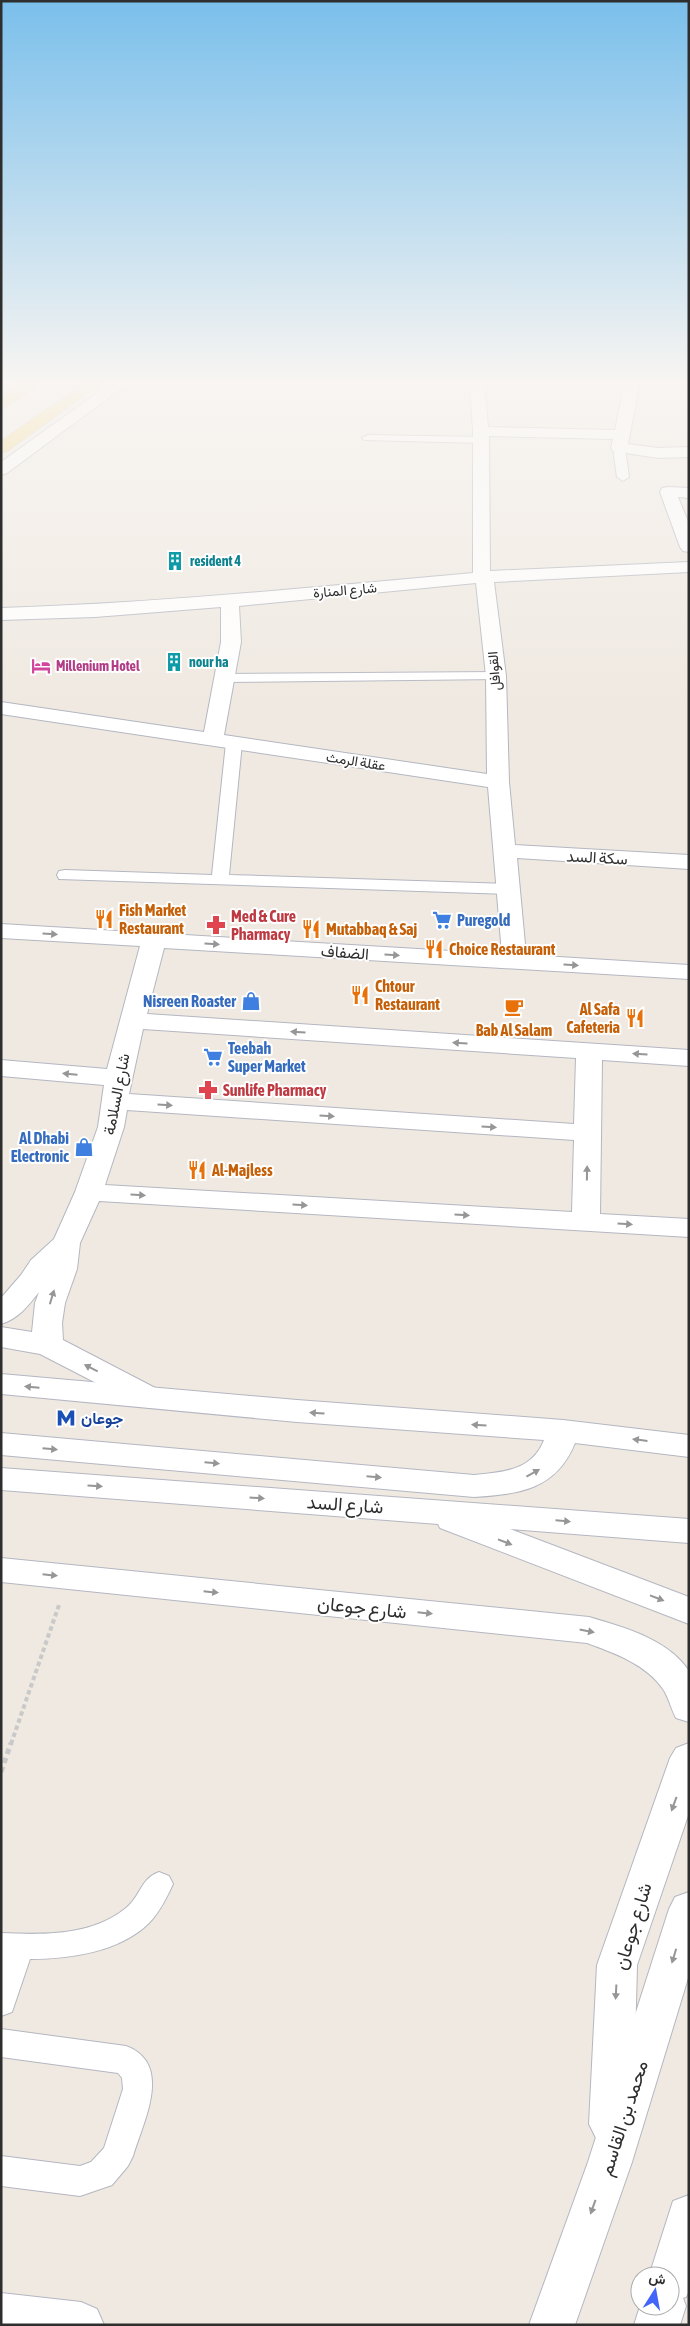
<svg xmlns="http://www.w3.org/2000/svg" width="690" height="2326" viewBox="0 0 690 2326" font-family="'Asap Condensed',Vazirmatn,sans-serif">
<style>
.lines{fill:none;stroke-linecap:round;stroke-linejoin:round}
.lane-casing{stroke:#b4b7c1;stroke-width:2}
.street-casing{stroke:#b4b7c1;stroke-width:2}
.secondary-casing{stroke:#b4b7c1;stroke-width:2}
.primary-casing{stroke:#c9c9c9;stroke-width:2}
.path-far1{stroke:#c9c9c9;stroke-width:4;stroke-dasharray:4.5 3;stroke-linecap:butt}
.path{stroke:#c9c9c9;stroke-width:5;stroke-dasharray:5.5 4;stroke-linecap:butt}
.lane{fill:#fff;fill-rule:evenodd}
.street{fill:#fff;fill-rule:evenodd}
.secondary{fill:#fff;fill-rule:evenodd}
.primary{fill:#f2d163;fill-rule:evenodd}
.oneway{fill:#969696}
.labels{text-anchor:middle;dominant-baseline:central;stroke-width:4;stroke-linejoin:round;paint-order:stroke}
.far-culture-label{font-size:14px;font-weight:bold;fill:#0d838f;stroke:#fff;text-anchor:start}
.far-street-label{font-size:14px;fill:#2e2e2e;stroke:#fff}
.far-hotel-label{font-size:14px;font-weight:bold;fill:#b23c85;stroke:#fff;text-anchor:start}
.street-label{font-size:16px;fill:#2e2e2e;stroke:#fff}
.food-label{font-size:16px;font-weight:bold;fill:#c56008;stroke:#fff;text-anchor:start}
.health-label{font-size:16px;font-weight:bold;fill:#be3a42;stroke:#fff;text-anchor:start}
.shop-label{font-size:16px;font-weight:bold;fill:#366cbe;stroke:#fff;text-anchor:start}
.transit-label{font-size:16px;font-weight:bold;fill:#164399;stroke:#fff;text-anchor:start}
.near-street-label{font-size:19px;fill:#2e2e2e;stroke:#fff}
</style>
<rect width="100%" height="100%" fill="#efe9e1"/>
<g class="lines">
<g class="lane-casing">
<g id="lane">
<path d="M368,435L481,437L487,440L481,443L364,440L362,438Z"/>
<path d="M619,445L625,448L629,477L623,481L617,477L613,448Z"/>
<path d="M496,672L501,673L503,676L501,679L225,682L218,678L225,674Z"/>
<path d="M234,738L242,743L229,875L509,884L515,885L517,889L515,893L509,894L59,879L57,875L59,871L65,870L212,875L226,743Z"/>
<path d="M159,1872L169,1876L173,1884C167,1897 159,1913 149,1923C120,1952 69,1959 30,1959L12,2012L1,2016V1933C44,1935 92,1936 126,1908C141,1896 140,1879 159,1872Z"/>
<path d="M1,2029L126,2046C174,2064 143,2122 133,2156L128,2166L112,2185L80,2196L1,2186V2156L80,2166L91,2162L104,2148L123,2089L122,2078L118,2073L1,2057Z"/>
</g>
</g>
<g class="street-casing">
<g id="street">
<path d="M114,381H131L7,473L1,475V462Z"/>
<path d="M470,381H484L488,427L615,430L625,381H640L628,444L658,448L689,447V457L658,458L613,451L611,448L613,439L489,436L490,571L689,562V572L494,582L506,676L509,782L515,845L689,855V869L517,858L526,955L689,965V979L164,948L147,1014L689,1050V1066L602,1060L600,1214L689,1219V1237L99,1201L80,1243L77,1269L65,1303L62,1323L63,1340L161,1391L166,1398L161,1405L150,1408L139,1405L40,1354L1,1347V1327L32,1332L35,1303L39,1292C28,1306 18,1319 1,1324V1298L21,1275L31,1260L54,1239L75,1192L98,1127L104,1085L1,1076V1060L107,1069L140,946L1,938V924L502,954L488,787L1,714V702L204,732L221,642V607L95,617L1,620V608C159,603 316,587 473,573V431ZM476,583L486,676L487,774L224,735L241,642L239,606ZM143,1029L576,1058L574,1124L129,1094ZM127,1110L574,1140L572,1212L105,1185L124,1127Z"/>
<path d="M668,487L689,488V498L678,497L689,524V552L683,551L680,547L660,492L662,488Z"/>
<path d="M1,1558L589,1617C623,1627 668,1639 689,1671V1722L676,1718C671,1709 669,1698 663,1689C646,1664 614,1653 587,1643L1,1582Z"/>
<path d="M689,1743V1813L637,1965L633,2124L626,2138L611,2144L596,2138L589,2124L597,1965L670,1758L676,1748Z"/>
<path d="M1,2293L81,2302L97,2309L104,2325H1Z"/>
</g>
</g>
<g class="secondary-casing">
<g id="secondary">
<path d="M1,1374L297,1400L563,1420L689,1435V1457L575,1443C556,1490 519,1494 474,1497L1,1455V1433L474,1475C503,1472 532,1471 544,1440L297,1422L1,1394Z"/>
<path d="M1,1468L689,1519V1543L510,1529L689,1597V1624L440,1528L438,1524L1,1490Z"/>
<path d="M689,1892V1975L632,2162L575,2325H529L588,2162L669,1909L675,1897Z"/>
<path d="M689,2195V2291L686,2297L683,2298L686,2306L680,2325H634L640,2306H670V2276H649L673,2201Z"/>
</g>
</g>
<g class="primary-casing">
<g id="primary">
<path d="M25,381H43L6,407L1,409V397Z"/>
<path d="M87,381H105L7,451L1,453V441Z"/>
</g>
</g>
<path class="path-far1" d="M11,1744L59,1605"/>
<path class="path" d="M1,1772L11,1743"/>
<use href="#lane" class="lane"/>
<use href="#street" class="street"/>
<use href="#secondary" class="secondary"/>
<use href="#primary" class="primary"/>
</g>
<defs><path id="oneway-solid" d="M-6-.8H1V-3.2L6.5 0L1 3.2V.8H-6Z" transform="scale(1.25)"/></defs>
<g class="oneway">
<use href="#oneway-solid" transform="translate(50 934) rotate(3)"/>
<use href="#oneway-solid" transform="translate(212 944) rotate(4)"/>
<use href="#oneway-solid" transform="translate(392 955) rotate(4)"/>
<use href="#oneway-solid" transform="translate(571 965) rotate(3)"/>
<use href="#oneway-solid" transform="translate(298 1032) rotate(-176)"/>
<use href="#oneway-solid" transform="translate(460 1043) rotate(-176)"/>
<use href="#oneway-solid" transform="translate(640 1054) rotate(-176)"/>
<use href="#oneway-solid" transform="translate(70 1074) rotate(-175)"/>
<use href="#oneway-solid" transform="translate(165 1105) rotate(4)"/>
<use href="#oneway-solid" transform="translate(327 1116) rotate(4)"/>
<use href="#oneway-solid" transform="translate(489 1127) rotate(4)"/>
<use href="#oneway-solid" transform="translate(587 1173) rotate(-89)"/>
<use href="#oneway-solid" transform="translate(138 1195) rotate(3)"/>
<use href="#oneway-solid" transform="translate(300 1205) rotate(3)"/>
<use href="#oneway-solid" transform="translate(462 1215) rotate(3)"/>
<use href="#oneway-solid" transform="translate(625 1224) rotate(4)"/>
<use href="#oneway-solid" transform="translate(52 1297) rotate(-73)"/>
<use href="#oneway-solid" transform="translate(91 1368) rotate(-153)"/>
<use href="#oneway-solid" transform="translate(32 1387) rotate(-175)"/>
<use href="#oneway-solid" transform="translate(317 1413) rotate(-176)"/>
<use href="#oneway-solid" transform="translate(479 1425) rotate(-176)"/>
<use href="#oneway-solid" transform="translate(640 1440) rotate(-173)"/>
<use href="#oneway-solid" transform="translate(50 1449) rotate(5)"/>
<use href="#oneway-solid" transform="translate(212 1463) rotate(5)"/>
<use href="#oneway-solid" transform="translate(533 1473) rotate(-29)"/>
<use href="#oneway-solid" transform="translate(374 1477) rotate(5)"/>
<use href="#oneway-solid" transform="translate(95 1486) rotate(4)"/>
<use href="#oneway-solid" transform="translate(257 1498) rotate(4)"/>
<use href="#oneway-solid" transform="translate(563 1521) rotate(5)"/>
<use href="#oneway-solid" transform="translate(505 1542) rotate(21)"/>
<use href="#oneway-solid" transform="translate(50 1575) rotate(6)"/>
<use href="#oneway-solid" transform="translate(211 1592) rotate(6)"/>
<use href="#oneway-solid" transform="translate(657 1598) rotate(21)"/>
<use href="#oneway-solid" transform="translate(425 1613) rotate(6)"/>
<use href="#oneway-solid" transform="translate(587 1631) rotate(11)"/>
<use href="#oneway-solid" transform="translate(674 1804) rotate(110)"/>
<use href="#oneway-solid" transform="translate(674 1956) rotate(107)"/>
<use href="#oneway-solid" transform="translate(616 1992) rotate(93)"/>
<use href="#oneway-solid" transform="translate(593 2207) rotate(110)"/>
</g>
<linearGradient id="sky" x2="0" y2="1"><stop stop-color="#7abfeb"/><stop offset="0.54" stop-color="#f8f5f2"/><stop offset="1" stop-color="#f8f5f2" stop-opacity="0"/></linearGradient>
<rect width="690" height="707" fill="url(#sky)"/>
<defs>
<g id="building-bare" transform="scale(1.5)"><path d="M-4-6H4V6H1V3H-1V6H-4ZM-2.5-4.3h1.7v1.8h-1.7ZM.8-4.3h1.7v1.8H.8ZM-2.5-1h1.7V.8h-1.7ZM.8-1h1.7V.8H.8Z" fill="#0f9aa8" stroke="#fff" stroke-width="2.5" paint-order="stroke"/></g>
<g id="hotel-bare" transform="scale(1.5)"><path d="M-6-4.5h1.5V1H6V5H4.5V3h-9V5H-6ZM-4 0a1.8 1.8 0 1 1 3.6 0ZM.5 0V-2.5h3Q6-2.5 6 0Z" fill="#d1479c" stroke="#fff" stroke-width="2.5" paint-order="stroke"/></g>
<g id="restaurant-bare" transform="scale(1.5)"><path d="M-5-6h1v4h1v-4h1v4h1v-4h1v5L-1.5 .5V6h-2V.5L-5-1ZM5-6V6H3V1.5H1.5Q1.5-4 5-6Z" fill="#e8710a" stroke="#fff" stroke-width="2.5" paint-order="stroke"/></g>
<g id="supermarket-bare" transform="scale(1.5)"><path d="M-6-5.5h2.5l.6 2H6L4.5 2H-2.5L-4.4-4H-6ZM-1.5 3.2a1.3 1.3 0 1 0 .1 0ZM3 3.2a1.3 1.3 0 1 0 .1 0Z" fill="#3f7fe0" stroke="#fff" stroke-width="2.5" paint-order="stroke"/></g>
<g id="pharmacy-bare" transform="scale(1.5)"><path d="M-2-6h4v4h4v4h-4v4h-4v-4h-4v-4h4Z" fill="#e0444e" stroke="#fff" stroke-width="2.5" paint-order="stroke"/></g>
<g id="shop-bare" transform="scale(1.5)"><path d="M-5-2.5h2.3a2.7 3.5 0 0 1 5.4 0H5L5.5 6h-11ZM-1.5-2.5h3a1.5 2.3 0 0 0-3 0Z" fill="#3f7fe0" stroke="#fff" stroke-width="2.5" paint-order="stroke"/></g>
<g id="cafe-bare" transform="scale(1.5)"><path d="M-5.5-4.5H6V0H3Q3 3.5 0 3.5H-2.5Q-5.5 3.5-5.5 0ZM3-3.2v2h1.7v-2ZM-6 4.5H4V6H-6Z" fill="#e8710a" stroke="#fff" stroke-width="2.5" paint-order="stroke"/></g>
<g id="metro-bare" transform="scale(1.5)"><path d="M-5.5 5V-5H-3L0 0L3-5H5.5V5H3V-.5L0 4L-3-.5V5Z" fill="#1a4fb4" stroke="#fff" stroke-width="2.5" paint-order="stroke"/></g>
</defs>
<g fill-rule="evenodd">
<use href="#building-bare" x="175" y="561"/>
<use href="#building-bare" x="174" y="662"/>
<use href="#hotel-bare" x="41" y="666"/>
<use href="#restaurant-bare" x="104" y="919"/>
<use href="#supermarket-bare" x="442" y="920"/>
<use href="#pharmacy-bare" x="216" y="925"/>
<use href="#restaurant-bare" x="311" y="929"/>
<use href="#restaurant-bare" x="434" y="949"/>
<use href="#restaurant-bare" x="360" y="995"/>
<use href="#shop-bare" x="251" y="1001"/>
<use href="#cafe-bare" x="514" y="1007"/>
<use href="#restaurant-bare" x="635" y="1018"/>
<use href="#supermarket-bare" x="213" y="1057"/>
<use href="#pharmacy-bare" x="208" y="1090"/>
<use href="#shop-bare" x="84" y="1147"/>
<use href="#restaurant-bare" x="197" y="1170"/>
<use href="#metro-bare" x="66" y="1418"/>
</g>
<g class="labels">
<g class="far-culture-label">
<text x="190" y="561">resident 4</text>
<text x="189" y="662">nour ha</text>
</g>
<g class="far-street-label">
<text transform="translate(345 590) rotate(-5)">شارع المنارة</text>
<text transform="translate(494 671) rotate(-95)">القوافل</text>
<text transform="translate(356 761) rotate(9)">عقلة الرمث</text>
</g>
<g class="far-hotel-label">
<text x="56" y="666">Millenium Hotel</text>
</g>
<g class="street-label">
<text transform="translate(597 857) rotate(3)">سكة السد</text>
<text transform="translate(345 952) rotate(4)">الضفاف</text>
<text transform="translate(116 1094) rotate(-79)">شارع السلامة</text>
</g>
<g class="food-label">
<text x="119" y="910">Fish Market<tspan x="119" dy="18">Restaurant</tspan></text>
<text x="326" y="929">Mutabbaq &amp; Saj</text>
<text x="449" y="949">Choice Restaurant</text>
<text x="375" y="986">Chtour<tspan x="375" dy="18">Restaurant</tspan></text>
<text x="620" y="1009" text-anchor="end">Al Safa<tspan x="620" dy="18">Cafeteria</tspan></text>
<text x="514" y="1030" text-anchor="middle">Bab Al Salam</text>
<text x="212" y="1170">Al-Majless</text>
</g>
<g class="health-label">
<text x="231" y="916">Med &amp; Cure<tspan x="231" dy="18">Pharmacy</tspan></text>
<text x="223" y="1090">Sunlife Pharmacy</text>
</g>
<g class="shop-label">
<text x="457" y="920">Puregold</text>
<text x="236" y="1001" text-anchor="end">Nisreen Roaster</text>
<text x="228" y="1048">Teebah<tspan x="228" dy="18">Super Market</tspan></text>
<text x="69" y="1138" text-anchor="end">Al Dhabi<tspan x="69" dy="18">Electronic</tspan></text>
</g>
<g class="transit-label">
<text x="81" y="1418">جوعان</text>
</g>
<g class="near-street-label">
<text transform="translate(345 1504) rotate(4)">شارع السد</text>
<text transform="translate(362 1607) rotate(6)">شارع جوعان</text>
<text transform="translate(632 1926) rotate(-73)">شارع جوعان</text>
<text transform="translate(623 2118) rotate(-72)">محمد بن القاسم</text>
</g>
</g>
<rect width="690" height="2326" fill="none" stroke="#2e2e2e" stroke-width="5"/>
<g transform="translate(655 2291) rotate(11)"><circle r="24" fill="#ffffff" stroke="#ababab"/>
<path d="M0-4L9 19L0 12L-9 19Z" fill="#4264fb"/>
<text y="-8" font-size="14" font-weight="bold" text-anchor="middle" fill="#2e2e2e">ش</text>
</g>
</svg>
